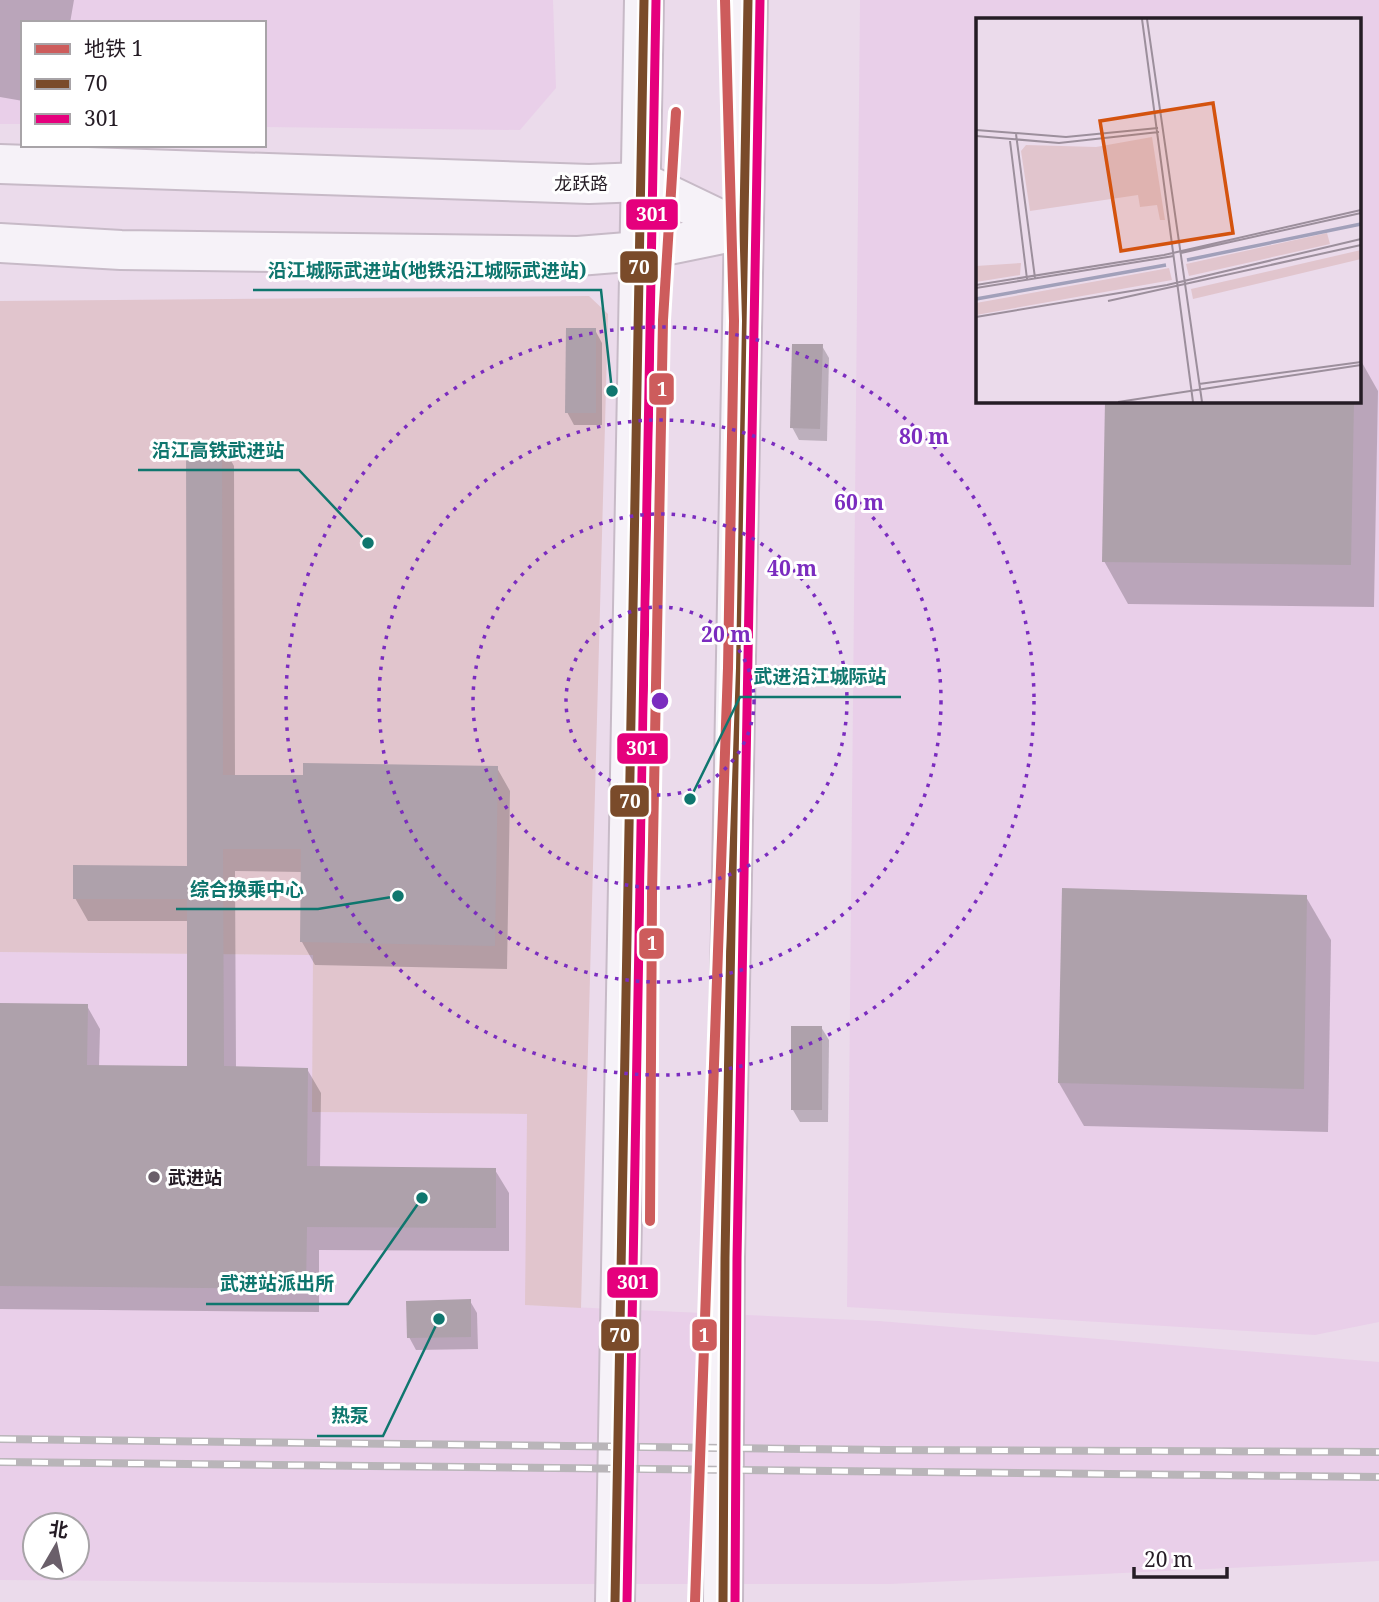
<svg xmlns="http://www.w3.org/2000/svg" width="1379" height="1602" viewBox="0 0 1379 1602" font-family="'Noto Serif','Noto Sans SC',serif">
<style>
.built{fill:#e9cfe9;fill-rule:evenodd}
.green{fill:#e1c5cd}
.shadow{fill:#0003}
.building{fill:#aea1ab}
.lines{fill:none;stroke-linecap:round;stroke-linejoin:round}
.secondary-casing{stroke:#c7bac7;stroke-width:42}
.secondary{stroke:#f6f2f8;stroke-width:38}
.rail-casing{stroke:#b9b5b9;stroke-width:8}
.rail{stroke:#fff;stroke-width:5;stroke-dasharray:16;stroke-linecap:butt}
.bus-1-casing{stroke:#fff;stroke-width:14}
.bus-2-casing{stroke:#fff;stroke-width:14}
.bus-1{stroke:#7a4b2a;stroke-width:9}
.bus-2{stroke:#e5007d;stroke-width:9}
.metro-1-casing{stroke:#fff;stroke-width:16}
.metro-1{stroke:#cd5c5c;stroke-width:10}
.ring{fill:none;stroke:#7b2cbf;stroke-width:3.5;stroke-dasharray:3.5 7}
.poi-dot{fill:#6a5f6a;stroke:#fff;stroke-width:2.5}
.labels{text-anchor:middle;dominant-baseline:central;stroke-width:6;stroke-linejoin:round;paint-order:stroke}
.street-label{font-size:18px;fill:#251c25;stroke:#fff}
.poi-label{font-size:18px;font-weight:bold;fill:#251c25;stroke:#fff;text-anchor:start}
.inset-river{fill:none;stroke:#a1a0ba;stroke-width:3.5}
.inset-road{fill:none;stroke:#9c8f9c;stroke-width:2}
.view{fill:#d4530e;fill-opacity:0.15;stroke:#d4530e;stroke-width:3.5}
.inset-edge{fill:none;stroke:#251c25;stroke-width:3.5}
.centre{fill:#7b2cbf;stroke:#fff;stroke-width:3.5}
.ring-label{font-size:21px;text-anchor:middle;font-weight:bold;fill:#7b2cbf;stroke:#fff;stroke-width:6;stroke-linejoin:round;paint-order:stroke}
.leader{fill:none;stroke:#0f766e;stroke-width:2.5}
.callout-dot{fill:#0f766e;stroke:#fff;stroke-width:2.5}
.callout-label{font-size:19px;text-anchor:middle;font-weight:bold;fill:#0f766e;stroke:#fff;stroke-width:6;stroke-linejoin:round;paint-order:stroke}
.line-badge{stroke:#fff;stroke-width:2.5}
.badge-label{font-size:19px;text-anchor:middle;font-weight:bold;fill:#fff}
</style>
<rect width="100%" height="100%" fill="#ebdbeb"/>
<g class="built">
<path d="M0,0H553L556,88L520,130L264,127V23H23V124H0Z"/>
<path d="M860,0H1379V1322L1315,1335L847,1307ZM978,19H1360V401H978Z"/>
<path d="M0,952L314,955L313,1112L527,1114L526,1305L879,1321L1379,1362V1561L890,1584H523L0,1580ZM35,1525H77V1567H35Z"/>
</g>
<path class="green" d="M589,296L608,314L581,1308L525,1305L527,1114L312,1112L313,955L0,952V301Z"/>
<g class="shadow">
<path d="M0,0H74L70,23H23V101L0,97Z"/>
<path d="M595,330L602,343V425H574L567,412Z"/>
<path d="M822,346L829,358L827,441L799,440L792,427Z"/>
<path d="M1360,359L1378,391L1374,607L1128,604L1104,561L1107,401H1360Z"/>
<path d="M221,443L234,466L235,777H304L497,768L510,791L507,969L315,965L302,942L303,872L235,871L236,1068L307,1069L321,1093L320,1168L495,1170L509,1193V1251L319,1250V1312L0,1309V1005L87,1006L100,1029L99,1067L189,1068V921H88L75,898L189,868Z"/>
<path d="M1306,897L1331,940L1328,1132L1084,1126L1059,1083Z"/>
<path d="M821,1027L829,1040L828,1122H800L793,1110Z"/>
<path d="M470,1301L477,1313L478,1349L416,1350L409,1337Z"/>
</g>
<g class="building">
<path d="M566,328H596V413H565Z"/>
<path d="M792,344H823L820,429L790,428Z"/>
<path d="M1105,401H1354L1351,565L1102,562Z"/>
<path d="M186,441H222L223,775H303V763L498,766L495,946L300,942L301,849H223L224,1066L308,1068L307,1166L496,1168V1228L307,1227L306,1289L0,1286V1003L88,1004L87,1065L187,1066V899H73V865L187,866Z"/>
<path d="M1062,888L1307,895L1304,1089L1058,1083Z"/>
<rect x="791" y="1026" width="31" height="84"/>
<path d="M471,1299V1337L407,1338L406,1301Z"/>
</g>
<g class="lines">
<g class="secondary-casing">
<g id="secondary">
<path d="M0,164L589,184L642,182L742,230"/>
<path d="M0,243L121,250L578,256L640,251L742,230"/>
<path d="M615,1602C622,1068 637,534 644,0"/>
<path d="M723,1602L725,1258L748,0"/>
</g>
</g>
<use href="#secondary" class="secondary"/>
<g class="rail-casing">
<g id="rail">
<path d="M0,1439L887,1450L1379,1452"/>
<path d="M0,1462L1379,1477"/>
</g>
</g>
<use href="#rail" class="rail"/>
<g class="bus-1-casing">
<g id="bus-1">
<path d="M615,1602L644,0"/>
<path d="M723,1602L725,1258L748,0"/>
</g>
</g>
<g class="bus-2-casing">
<g id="bus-2">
<path d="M627,1602L656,0"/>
<path d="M735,1602L737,1258L760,0"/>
</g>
</g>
<use href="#bus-1" class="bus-1"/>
<use href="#bus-2" class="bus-2"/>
<g class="metro-1-casing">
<g id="metro-1">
<path d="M650,1221L652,894L663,320L676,112"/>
<path d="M695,1602L728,668L734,321L725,0"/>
</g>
</g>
<use href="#metro-1" class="metro-1"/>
</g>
<g class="ring">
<circle cx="660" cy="701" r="94"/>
<circle cx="660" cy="701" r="187"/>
<circle cx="660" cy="701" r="281"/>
<circle cx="660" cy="701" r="374"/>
</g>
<circle class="poi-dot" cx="154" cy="1177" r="7"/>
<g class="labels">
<g class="street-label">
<text x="581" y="183">龙跃路</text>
</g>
<g class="poi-label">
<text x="168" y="1177">武进站</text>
</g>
</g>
<g transform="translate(976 18)">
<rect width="385" height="385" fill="#ebdbeb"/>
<path d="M176,119L189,202H184L181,187L164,189L162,177L54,193L45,133L50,127L120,129ZM351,215L354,226L213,258L210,246ZM385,232V241L217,281L215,271ZM45,245L44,257L0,264V248ZM193,250L196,262L0,297V285Z" fill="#e1c5cd"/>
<path class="inset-river" d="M211,242L385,206M0,281L190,247"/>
<path class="inset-road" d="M166,1L217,384M171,1L226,384M0,112L90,119L182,110M40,116L59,260M0,118L83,125L183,114M34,123L51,261M205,235L385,195M0,267L188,237L385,192M0,270L198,238M132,283L385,227M0,299L191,267L385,221M223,366L385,344M142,384L385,347"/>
<path class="view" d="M237,85L257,215L145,233L124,103Z"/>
<rect width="385" height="385" class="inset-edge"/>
</g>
<circle cx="660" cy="701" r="10" class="centre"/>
<g class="ring-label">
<text x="924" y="444">80 m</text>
<text x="859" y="510">60 m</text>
<text x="792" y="576">40 m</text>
<text x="726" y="642">20 m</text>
</g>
<path class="leader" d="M612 391L601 290H253M368 543L299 470H138M690 799L740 697H901M398 896L318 909H176M422 1198L348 1304H206M439 1319L383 1436H317"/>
<g class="callout-dot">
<circle cx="612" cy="391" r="7"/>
<circle cx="368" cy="543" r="7"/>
<circle cx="690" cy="799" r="7"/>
<circle cx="398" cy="896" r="7"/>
<circle cx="422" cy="1198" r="7"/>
<circle cx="439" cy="1319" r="7"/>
</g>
<g class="callout-label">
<text x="427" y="277">沿江城际武进站(地铁沿江城际武进站)</text>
<text x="218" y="457">沿江高铁武进站</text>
<text x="820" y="683">武进沿江城际站</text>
<text x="247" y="896">综合换乘中心</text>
<text x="277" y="1290">武进站派出所</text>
<text x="350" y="1422">热泵</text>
</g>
<g class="line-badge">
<rect x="625" y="198" width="54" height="33" rx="7" fill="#e5007d"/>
<rect x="619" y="250" width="40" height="34" rx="7" fill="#7a4b2a"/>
<rect x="648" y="372" width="27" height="34" rx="7" fill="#cd5c5c"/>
<rect x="616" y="732" width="53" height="33" rx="7" fill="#e5007d"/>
<rect x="609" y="784" width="41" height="34" rx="7" fill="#7a4b2a"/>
<rect x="638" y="927" width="27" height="33" rx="7" fill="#cd5c5c"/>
<rect x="606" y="1266" width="53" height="33" rx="7" fill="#e5007d"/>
<rect x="600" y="1318" width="40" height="34" rx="7" fill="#7a4b2a"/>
<rect x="691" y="1318" width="27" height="34" rx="7" fill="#cd5c5c"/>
</g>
<g class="badge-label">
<text x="652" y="221">301</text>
<text x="639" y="274">70</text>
<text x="662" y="396">1</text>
<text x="642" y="755">301</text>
<text x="630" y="808">70</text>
<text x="652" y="950">1</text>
<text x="633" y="1289">301</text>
<text x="620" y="1342">70</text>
<text x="704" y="1342">1</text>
</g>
<rect x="21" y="21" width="245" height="126" fill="#ffffff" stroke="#a8a4a8" stroke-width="2"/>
<rect x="35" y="44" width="35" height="10" fill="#cd5c5c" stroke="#a8a4a8" stroke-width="2"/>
<text x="84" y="56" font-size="21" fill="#251c25">地铁 1</text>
<rect x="35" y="79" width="35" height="10" fill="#7a4b2a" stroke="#a8a4a8" stroke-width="2"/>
<text x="84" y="91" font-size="21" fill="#251c25">70</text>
<rect x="35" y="114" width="35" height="10" fill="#e5007d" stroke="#a8a4a8" stroke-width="2"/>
<text x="84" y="126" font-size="21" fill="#251c25">301</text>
<g transform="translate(56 1546) rotate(9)"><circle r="33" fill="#ffffff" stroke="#a8a4a8" stroke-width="2"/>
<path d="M0-5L12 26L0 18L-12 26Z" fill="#6a5f6a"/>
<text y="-10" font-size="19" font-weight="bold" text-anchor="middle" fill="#251c25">北</text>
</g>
<path d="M1134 1567v10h93v-10" fill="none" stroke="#251c25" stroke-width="3.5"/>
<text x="1144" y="1567" font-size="21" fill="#251c25" stroke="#ffffff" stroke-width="5" paint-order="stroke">20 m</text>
</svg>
